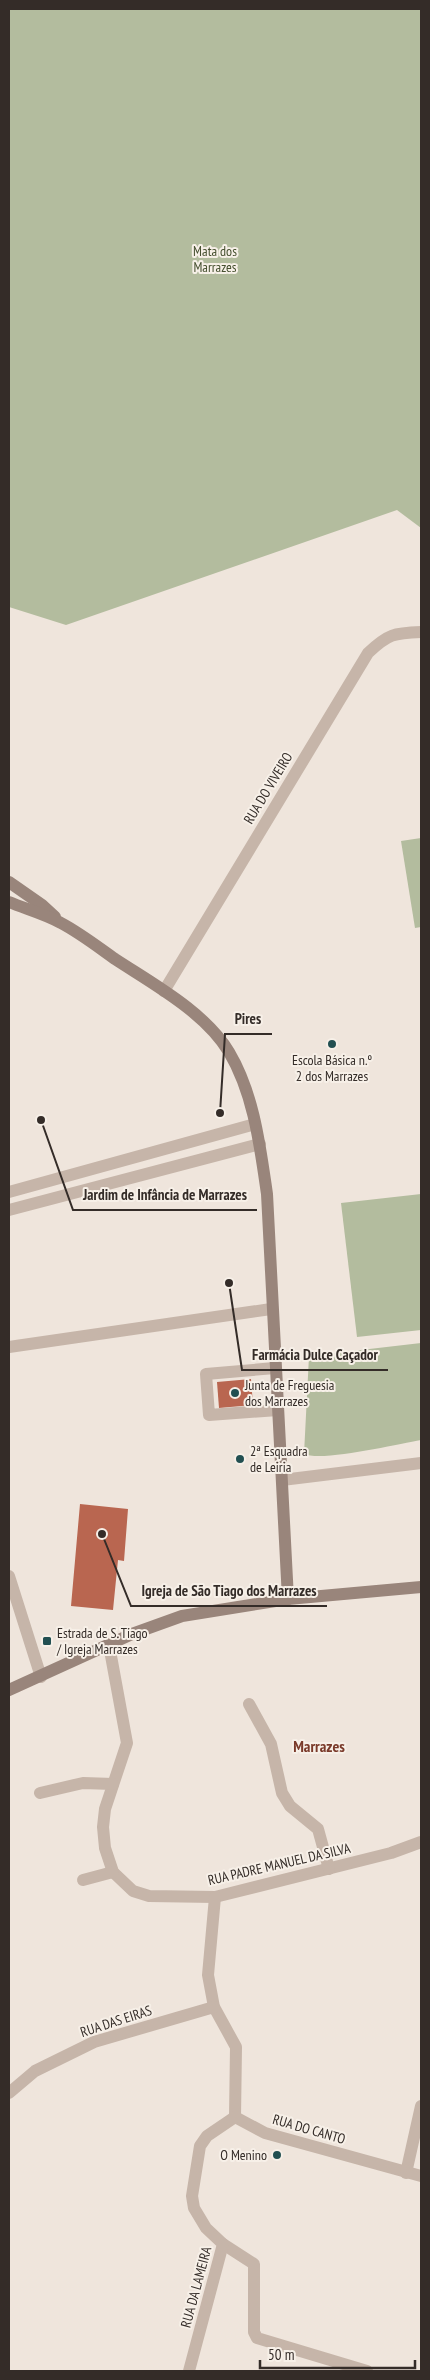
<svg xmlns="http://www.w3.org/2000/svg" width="430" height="2380" viewBox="0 0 430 2380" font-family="'PT Sans Narrow',sans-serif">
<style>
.green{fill:#b3bc9e}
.building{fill:#b96650}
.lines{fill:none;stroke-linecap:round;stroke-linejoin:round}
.street{stroke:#c6b5a9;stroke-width:12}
.secondary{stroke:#99857b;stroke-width:12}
.poi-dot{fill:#224f51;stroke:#f7f0e8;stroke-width:2}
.labels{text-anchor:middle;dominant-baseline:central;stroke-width:4;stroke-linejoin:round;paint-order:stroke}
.park-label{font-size:14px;fill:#454f2f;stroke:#f7f0e8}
.street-label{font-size:14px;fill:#342c28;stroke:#f7f0e8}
.poi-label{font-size:14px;fill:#342c28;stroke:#f7f0e8;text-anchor:start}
.quarter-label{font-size:16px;font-weight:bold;fill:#7a3a2a;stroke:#f7f0e8}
.leader{fill:none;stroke:#342c28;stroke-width:2}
.callout-dot{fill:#342c28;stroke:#f7f0e8;stroke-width:2}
.callout-label{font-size:15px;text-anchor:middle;font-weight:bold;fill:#342c28;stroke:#f7f0e8;stroke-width:4;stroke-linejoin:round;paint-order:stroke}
</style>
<rect width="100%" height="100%" fill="#efe5dc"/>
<g class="green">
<path d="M9,9H421V528L397,510L66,625L9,607Z"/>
<path d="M421,838V927L415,928L401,841Z"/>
<path d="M421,1194V1330L357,1337L341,1203Z"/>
<path d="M421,1343V1440C397,1444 323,1462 304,1454L309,1356Z"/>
</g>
<g class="building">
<path d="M251,1379L253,1405L219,1408L217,1382Z"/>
<path d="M80,1504L128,1509L124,1561L118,1560L113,1610L71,1606Z"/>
</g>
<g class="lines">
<g class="street">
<path d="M164,991L368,653C388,634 394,633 421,632"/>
<path d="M9,1192L255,1124"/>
<path d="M9,1210L260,1144"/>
<path d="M9,1347L271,1309"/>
<path d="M275,1368L206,1374L209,1415L278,1410"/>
<path d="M282,1480L421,1463"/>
<path d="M9,1576L41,1677"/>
<path d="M109,1645L127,1743L105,1809L103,1827L105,1848L113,1872L133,1891L149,1896L215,1897L391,1853L421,1842"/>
<path d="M249,1704L271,1744L282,1793L290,1806L318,1829L329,1869"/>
<path d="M40,1793L83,1783L113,1784"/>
<path d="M83,1880L113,1872"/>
<path d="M215,1897L208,1975L214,2007L236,2047L235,2117L265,2133L421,2176"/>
<path d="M9,2093L35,2071L94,2042L214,2007"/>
<path d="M406,2173L421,2106"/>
<path d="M223,2244L254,2264V2332L257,2338L367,2371"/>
<path d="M189,2371L223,2244L206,2228L194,2208L192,2196L200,2146L207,2136L235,2117"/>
</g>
<g class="secondary">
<path d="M9,882L42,905L55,917"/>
<path d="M9,902C26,909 45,914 61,923C80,933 98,947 115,959C153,984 205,1012 229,1052C254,1094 260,1146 267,1194L288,1599"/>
<path d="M9,1690L132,1634L182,1616L288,1599L421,1587"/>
</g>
</g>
<g class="poi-dot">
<circle cx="332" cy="1044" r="5"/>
<circle cx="235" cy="1393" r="5"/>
<circle cx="240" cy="1459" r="5"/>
<rect x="42" y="1636" width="10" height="10" rx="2.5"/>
<circle cx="277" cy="2155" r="5"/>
</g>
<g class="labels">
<g class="park-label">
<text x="215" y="251">Mata dos<tspan x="215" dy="16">Marrazes</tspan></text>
</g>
<g class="street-label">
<text transform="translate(268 788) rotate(-59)">RUA DO VIVEIRO</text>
<text transform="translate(279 1864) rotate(-13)">RUA PADRE MANUEL DA SILVA</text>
<text transform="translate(116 2021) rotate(-18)">RUA DAS EIRAS</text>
<text transform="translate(309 2129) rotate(16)">RUA DO CANTO</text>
<text transform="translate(196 2287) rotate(-75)">RUA DA LAMEIRA</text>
</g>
<g class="poi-label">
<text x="332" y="1060" text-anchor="middle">Escola Básica n.º<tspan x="332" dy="16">2 dos Marrazes</tspan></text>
<text x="245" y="1385">Junta de Freguesia<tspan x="245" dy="16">dos Marrazes</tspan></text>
<text x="250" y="1451">2ª Esquadra<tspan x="250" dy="16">de Leiria</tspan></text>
<text x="57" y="1633">Estrada de S. Tiago<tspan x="57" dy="16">/ Igreja Marrazes</tspan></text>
<text x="267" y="2155" text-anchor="end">O Menino</text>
</g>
<g class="quarter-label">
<text x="319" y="1746">Marrazes</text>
</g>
</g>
<path class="leader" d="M220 1113L225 1034H272M41 1120L73 1210H257M229 1283L242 1370H388M102 1534L131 1606H327"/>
<g class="callout-dot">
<circle cx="220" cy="1113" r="5"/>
<circle cx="41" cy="1120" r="5"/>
<circle cx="229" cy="1283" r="5"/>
<circle cx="102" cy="1534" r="5"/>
</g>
<g class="callout-label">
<text x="248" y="1024">Pires</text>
<text x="165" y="1200">Jardim de Infância de Marrazes</text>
<text x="315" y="1360">Farmácia Dulce Caçador</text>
<text x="229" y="1596">Igreja de São Tiago dos Marrazes</text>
</g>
<rect width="430" height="2380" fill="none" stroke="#342c28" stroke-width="20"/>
<path d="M260 2360v8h155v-8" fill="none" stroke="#342c28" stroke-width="2.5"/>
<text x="268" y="2360" font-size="15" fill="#342c28" stroke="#f7f0e8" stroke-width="4" paint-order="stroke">50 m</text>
</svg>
